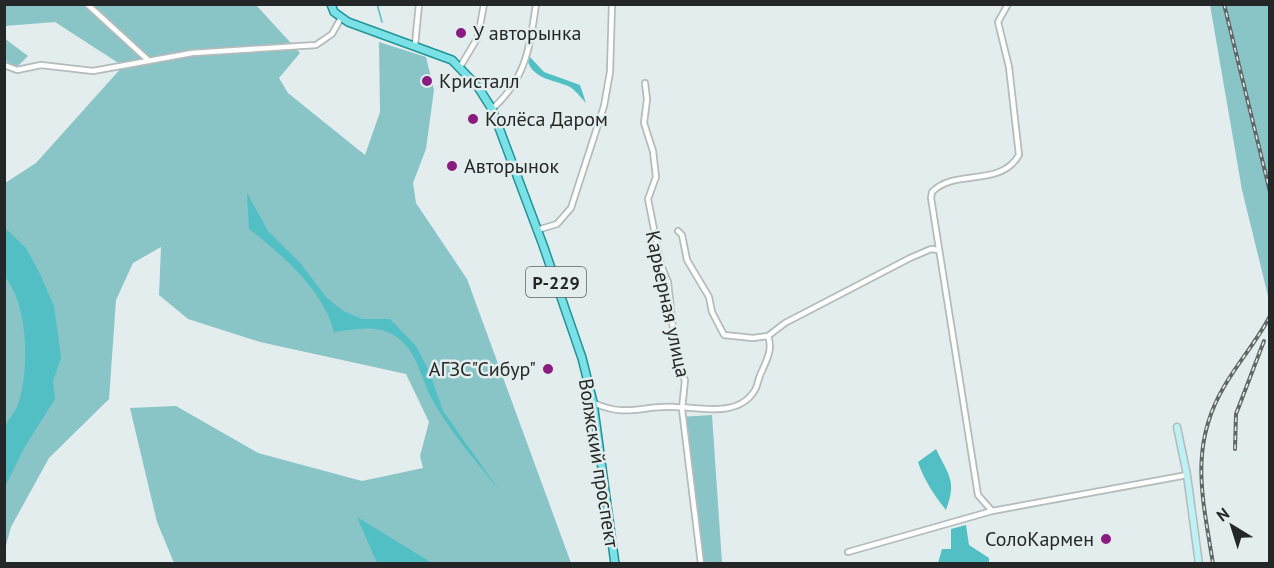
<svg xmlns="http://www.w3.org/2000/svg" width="1274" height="568" viewBox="0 0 1274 568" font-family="'PT Sans',sans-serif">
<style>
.green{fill:#89c4c7}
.water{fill:#51bfc4}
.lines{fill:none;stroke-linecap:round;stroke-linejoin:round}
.stream{stroke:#51bfc4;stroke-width:1.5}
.street-casing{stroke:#b3bbbb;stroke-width:8}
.secondary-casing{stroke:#b3bbbb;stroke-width:9}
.primary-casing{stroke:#229499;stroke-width:10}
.street{stroke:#fff;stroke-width:4.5}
.secondary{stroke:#bdf1f3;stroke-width:6}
.primary{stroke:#7ae2e6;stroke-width:7}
.rail-casing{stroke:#616767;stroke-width:4}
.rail{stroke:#e4eded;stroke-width:1.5;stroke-dasharray:4.5;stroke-linecap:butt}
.poi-dot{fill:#8a1c81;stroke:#e4eded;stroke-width:2}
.labels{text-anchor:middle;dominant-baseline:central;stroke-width:5;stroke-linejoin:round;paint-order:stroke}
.shield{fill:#e4eded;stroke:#5d6262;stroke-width:1.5}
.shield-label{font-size:18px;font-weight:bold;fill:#232727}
.poi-label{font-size:20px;fill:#232727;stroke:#e4eded;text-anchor:start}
.street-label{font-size:20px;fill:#232727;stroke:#e4eded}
</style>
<rect width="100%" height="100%" fill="#e4eded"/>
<g class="green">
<path d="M5,5H256L300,53L279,78L288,93L365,155L380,112L379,42L426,57L434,90L426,149L413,183L416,203L467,279L571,563H174L157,522L130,408L176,406L258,453L362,481L423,468L420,456L429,422L406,374L260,342L188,319L159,295L161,247L133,263L116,300L109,399L49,458L11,527L5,549V183L36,163L123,66L55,22L5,26Z"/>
<path d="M1210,5H1269V300L1242,190Z"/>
<path d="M4,38L28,56L16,68L5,60Z"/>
<path d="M712,415L722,563H701L679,417Z"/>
</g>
<g class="water">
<path d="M530,57L544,72L580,85L586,103C581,98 575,89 568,86C554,80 534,79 528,62Z"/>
<path d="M247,193L268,231L300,263L326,297L343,311L362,319H390L416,346L429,371L443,411L499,490C476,461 451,433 433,401C422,381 417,351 397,337C378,324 356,329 334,332C322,288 284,257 249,229Z"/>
<path d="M5,228L26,248L40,274L54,306L61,358L53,381L55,399L24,448L5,487C4,471 0,441 5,427C7,420 14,414 17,407C30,373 29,306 5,277Z"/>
<path d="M936,449C949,476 957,481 946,510C935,497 923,478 918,462Z"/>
<path d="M357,517L432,563H377Z"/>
<path d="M966,525L969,545L989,558V563H938L942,549H951V529Z"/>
</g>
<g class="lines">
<path class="stream" d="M377,4L382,22"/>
<g class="street-casing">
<g id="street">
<path d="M87,4L148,60"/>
<path d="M1008,4L998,22L1009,67L1019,155C1000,188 955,168 932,192L931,198L978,495L992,511L1187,475"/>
<path d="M415,45L419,4"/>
<path d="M4,65L17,70L41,65L93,71L192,53L316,45L332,34L341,18"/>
<path d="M460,67L478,37L484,4"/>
<path d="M645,83L647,99L644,123L653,151L656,177L648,199L661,265L668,282L677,366L685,380L682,409L701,564"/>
<path d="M492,109C526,79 530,47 536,4"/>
<path d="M537,230L557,224L571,208L604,106L610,72L612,4"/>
<path d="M678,231L682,235L687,260L709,297L712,312L724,335L753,338L768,336"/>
<path d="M594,403C626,418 643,405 675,407C700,407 740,419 756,388C758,383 759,376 762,371C767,359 773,349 768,336L785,323L910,258L931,249L938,250"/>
<path d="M848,552L992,511"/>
</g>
</g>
<g class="secondary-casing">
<path id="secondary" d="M1177,427L1187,475L1199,564"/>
</g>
<g class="primary-casing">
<path id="primary" d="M331,4L334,12L348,22L452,60L478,87L492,109L543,245L582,358L593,402L615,564"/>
</g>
<use href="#street" class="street"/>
<use href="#secondary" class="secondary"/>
<use href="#primary" class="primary"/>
<g class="rail-casing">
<g id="rail">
<path d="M1224,4L1270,192"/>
<path d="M1235,449L1236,414L1264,341"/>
<path d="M1213,564C1203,499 1188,446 1225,385C1239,361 1257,341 1270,316"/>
</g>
</g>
<use href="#rail" class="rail"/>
</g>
<g class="poi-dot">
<circle cx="461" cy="33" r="6"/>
<circle cx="427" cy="81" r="6"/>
<circle cx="473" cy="119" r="6"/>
<circle cx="452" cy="166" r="6"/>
<circle cx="548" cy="369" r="6"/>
<circle cx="1106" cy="539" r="6"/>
</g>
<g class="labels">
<rect class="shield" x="526" y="267" width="60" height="30" rx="4.5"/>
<g class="shield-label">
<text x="556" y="282">Р-229</text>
</g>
<g class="poi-label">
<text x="473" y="33">У авторынка</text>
<text x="439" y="81">Кристалл</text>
<text x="485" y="119">Колёса Даром</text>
<text x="464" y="166">Авторынок</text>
<text x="536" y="369" text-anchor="end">АГЗС"Сибур"</text>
<text x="1094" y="539" text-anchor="end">СолоКармен</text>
</g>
<g class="street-label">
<text transform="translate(668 304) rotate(78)">Карьерная улица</text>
<text transform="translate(599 463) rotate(81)">Волжский проспект</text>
</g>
</g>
<rect width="1274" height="568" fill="none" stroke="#232727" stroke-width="12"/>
<g transform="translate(1232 526) rotate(322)" stroke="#e4eded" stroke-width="4.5" paint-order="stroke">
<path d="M0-4.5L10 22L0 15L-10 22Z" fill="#232727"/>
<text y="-9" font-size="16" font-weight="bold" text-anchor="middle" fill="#232727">N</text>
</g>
</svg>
